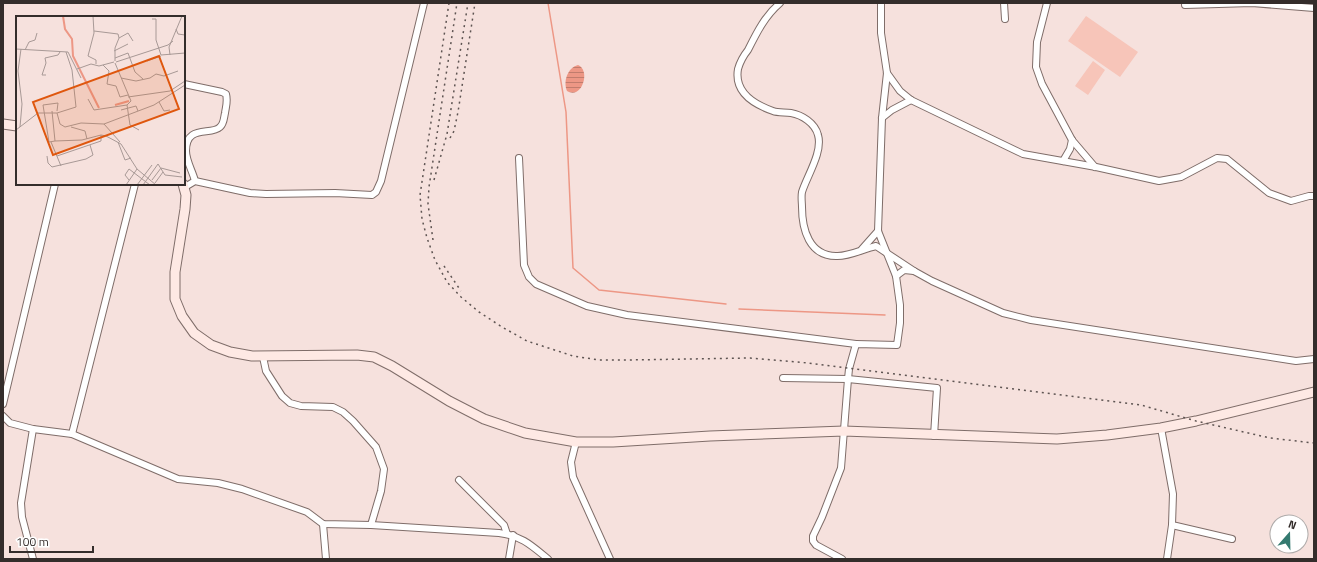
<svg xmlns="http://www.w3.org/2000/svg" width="1317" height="562" viewBox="0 0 1317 562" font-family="'Titillium Web',sans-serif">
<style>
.pitch{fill:#f7c5b9}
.water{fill:url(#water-rules)}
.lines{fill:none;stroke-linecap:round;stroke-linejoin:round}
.stream{stroke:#ed9785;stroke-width:1.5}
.street-casing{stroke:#7f6d69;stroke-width:8}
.secondary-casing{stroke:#7f6d69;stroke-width:11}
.street{stroke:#fff;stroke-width:6}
.secondary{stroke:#fee9e4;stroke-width:9}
.rail{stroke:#5e5452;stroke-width:1.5;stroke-dasharray:2 4;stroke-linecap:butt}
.inset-river{fill:none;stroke:#ed9785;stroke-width:2}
.inset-road{fill:none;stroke:#a89996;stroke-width:1}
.view{fill:#df570e;fill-opacity:0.15;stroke:#df570e;stroke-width:2}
.inset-edge{fill:none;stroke:#342d2b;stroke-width:2}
</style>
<defs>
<pattern id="water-rules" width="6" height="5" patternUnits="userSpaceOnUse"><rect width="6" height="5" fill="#ed9785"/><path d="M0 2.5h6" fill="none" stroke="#c17c6d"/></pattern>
</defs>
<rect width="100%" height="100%" fill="#f6e1dd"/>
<g class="pitch">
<path d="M1086,16L1138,52L1120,77L1068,41Z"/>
<path d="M1093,61L1105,70L1088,95L1075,86Z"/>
</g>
<path class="water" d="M578,65C591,70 582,100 567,91C563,82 567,68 578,65Z"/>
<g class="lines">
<g class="stream">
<path d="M548,3L566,112L573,268L599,290L726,304"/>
<path d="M739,309L885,315"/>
</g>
<g class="street-casing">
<g id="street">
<path d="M780,3C765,16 757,32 748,50C744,55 740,62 738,69C734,92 753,104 773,111C778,113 785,112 791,113C802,115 815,123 818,135C823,152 807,176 802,192C801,197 802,203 802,207C802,229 809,256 836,256C848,257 863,249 876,246L914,271"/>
<path d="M1004,3L1005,19"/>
<path d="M1047,3L1037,42L1036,67L1042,84L1072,140L1095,167"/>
<path d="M1185,5L1252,3L1314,8"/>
<path d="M887,73L900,91L911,100L1023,154L1096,167L1159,181L1181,177L1217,158L1227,159L1269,193L1291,201L1309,196H1314"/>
<path d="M184,84L222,92L226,94C228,101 226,106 225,113C224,117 224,124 220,127C211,136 186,124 186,151C186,161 193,172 195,181"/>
<path d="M882,118L892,110L911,100"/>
<path d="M519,158L524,265L529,277L536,284L587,306L627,315L856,344"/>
<path d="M1063,161L1070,149L1072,140"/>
<path d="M185,187L195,181L250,193L266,194L335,193L372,195L376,192L381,181L424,3"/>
<path d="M862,249L878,231"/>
<path d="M896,276L904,270L914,271L932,281L1003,313L1031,320L1296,361L1314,359"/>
<path d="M263,357L266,371L282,396L290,403L301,406L333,407L343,412L353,421L376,447L384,469L381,491L371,525"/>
<path d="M783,378L848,379L937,388L934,436"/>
<path d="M3,404L55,184"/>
<path d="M3,416L10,423L33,429L72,434L135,184"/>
<path d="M1161,428L1173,494L1172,525L1232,539"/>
<path d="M72,434L178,479L218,483L242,489L307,512L323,524L371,525L499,533C522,536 531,545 548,559"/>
<path d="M576,442L571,462L573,477L610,559"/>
<path d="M459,480L504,525L507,534"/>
<path d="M323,524L326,559"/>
<path d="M33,559L22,517L21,503L33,429"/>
<path d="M509,559L513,535"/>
<path d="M842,559L816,545L813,541V536L822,517L841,468L848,379L849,369L856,344L897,345L900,323V305L896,276L878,231L882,118L887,73L881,33V3"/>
<path d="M1167,559L1172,525"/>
</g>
</g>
<g class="secondary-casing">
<g id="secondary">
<path d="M3,124L17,126"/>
<path d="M183,184L186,195L185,209L175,272V299L182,316L194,333L211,345L230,352L252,356L357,355L374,357L392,366L449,401L484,419L525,433L576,442H613L710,436L844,431L1057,439L1107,435L1161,428L1196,421L1314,392"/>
</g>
</g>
<use href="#street" class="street"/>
<use href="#secondary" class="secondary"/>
<g class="rail">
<path d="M449,3L420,195L422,219L427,238L435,260L447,282L461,297L479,312L502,327L527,341L573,356L599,360H628L750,358L808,363L1141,405L1196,421L1270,438L1314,443"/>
<path d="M450,138L454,131L458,112L475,3"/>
<path d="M434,180L447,134L468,3"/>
<path d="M433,240L428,204L429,187L457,3"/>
<path d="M444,266L461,291"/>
</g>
</g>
<g transform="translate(16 16)">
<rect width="169" height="169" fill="#f6e1dd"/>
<path class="inset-river" d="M47,0L49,13L56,23L57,40L83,92M99,89L113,85"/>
<path class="inset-road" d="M77,0L78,17L72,40L80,44V48M136,3H140V24L145,39L169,37M160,13L162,18L169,19M78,15L102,18L103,22L99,32V45M103,22L112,17L117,25M0,33L52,36L65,62M9,34L13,26L19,24L21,17M98,35L112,28M154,39L153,31L166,0M99,42L112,37L119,56L127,63M131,45L145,40M100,46L152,29L157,25M99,47L115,85L111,89L114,109L123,114M87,49L93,55L91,68L100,70L104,81L112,79M61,53L75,48L83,50L98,46M30,59H26L30,47L29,42L42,39L44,36M105,62L120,65L134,62L140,58L148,60L162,55M112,81L154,75L169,65M72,83L78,94L111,89M143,86L148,95L154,94M105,94L120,90L122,95M36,95L39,125L33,126L27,89L42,87L41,95M41,97L44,108L49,111L65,107L88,108L138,89L169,69M88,108L104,126M4,111L6,88L2,55L5,33M55,111L69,115L71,123M0,114L22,97H41L60,91L56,54L50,36M39,125L66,124L85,119L90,120L105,128L121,153L140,169M35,126L45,150M102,126L109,144L115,142M31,140L32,147L36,151L70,143L77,139L74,129M41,140L85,125V119M113,164L109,159L113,153L134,169M136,164L145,152L164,157M139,167L147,156M110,169L121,153M121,169L136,149M127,169L142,148L149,159L166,161"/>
<path class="view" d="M143,40L163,93L37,139L17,86Z"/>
<rect width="169" height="169" class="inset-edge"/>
</g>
<rect width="1317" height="562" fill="none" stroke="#342d2b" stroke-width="8"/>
<g transform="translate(1289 534) rotate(20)"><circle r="19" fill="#ffffff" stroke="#aeabaa"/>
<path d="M0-3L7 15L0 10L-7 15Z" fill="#347a70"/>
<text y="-6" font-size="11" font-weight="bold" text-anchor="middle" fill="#342d2b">N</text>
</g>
<path d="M10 546v6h83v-6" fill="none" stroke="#342d2b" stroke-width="2"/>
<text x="16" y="546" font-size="12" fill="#342d2b" stroke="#ffffff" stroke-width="3" paint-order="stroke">100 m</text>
</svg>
